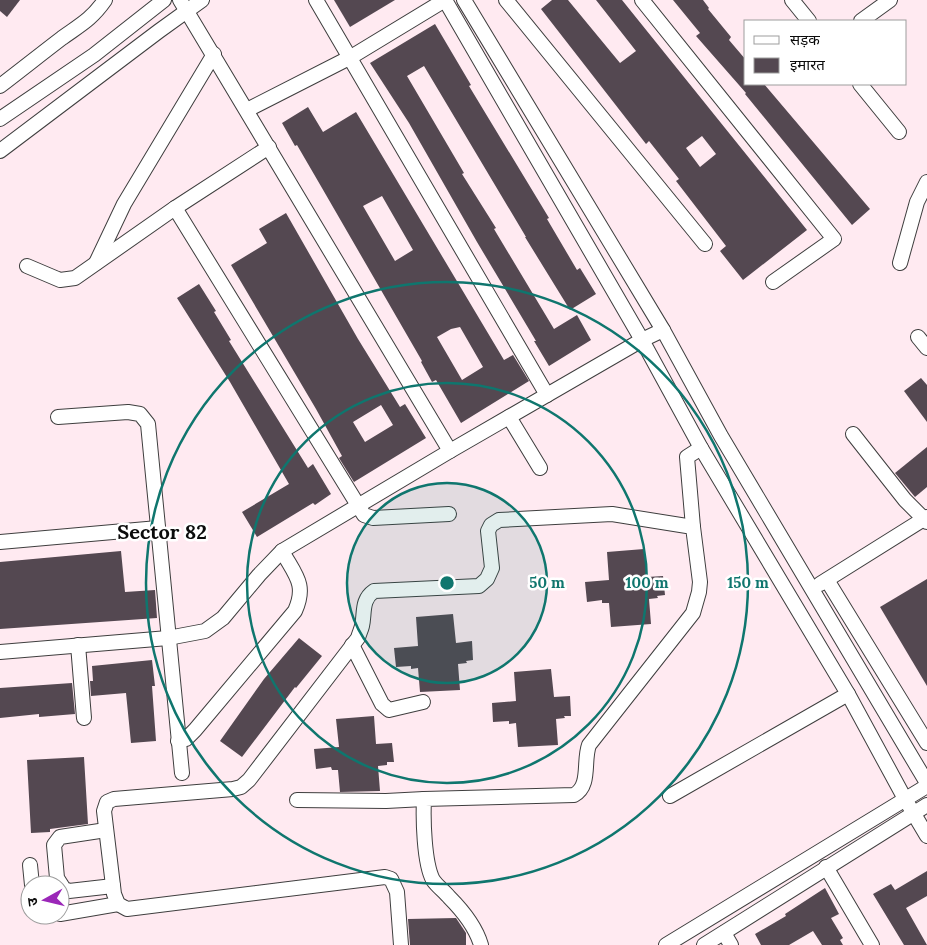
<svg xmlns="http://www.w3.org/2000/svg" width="927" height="945" viewBox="0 0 927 945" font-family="Lora,'Noto Sans Devanagari',serif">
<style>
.building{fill:#544851;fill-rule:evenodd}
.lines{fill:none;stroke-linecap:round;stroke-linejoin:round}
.minor-casing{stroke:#3e3e3e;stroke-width:16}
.minor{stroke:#fff;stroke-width:14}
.ring{fill:none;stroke:#0f766e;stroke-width:2.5}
.labels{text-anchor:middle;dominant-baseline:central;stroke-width:5;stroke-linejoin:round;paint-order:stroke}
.district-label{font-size:20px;font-weight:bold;fill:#0b0b0b;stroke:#fff}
.centre{fill:#0f766e;stroke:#fff;stroke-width:2.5}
.ring-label{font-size:15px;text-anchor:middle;font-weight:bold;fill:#0f766e;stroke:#fff;stroke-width:5;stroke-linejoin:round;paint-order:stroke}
</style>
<rect width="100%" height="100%" fill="#ffeaf1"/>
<g class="building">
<path d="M0,0H20L7,17L0,11Z"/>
<path d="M334,0H395L350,27Z"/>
<path d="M552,0H568L620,63L636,51L596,0H622L807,230L743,280L720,251L726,246L676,181L679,179L649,141L646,144L541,9ZM702,136L716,154L700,167L686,148Z"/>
<path d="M673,0H703L709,8L708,9L731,37L729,40L746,60V84H764L870,209L852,225L745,94L746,93L696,36L700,33Z"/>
<path d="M435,24L471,85L469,86L549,218L547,219L577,270L580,268L596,294L570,310L525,237H526L424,66L407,76L464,173L462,174L496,228L494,229L554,329L577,315L591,340L549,366L534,341H536L477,242L409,123L370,63Z"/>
<path d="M308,107L323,132L356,112L504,360L513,355L529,381L461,423L436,380L432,382L421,362L422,361L322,188L297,145L295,146L282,123ZM382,196L413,250L395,261L363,206ZM460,327L483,367L462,380L437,337L451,329Z"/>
<path d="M286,213L358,339L400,407L405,404L426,438L354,482L339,458L342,456L316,409L231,265L267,243L259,229ZM381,405L393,425L365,442L353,422Z"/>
<path d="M199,284L216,311L214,312L231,340L229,341L308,468L313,464L331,494L315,505L313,503L257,537L242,512L289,484L230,382L177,298Z"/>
<path d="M921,378L927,385V422L904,391Z"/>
<path d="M927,447V487L915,497L895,473Z"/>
<path d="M644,549L647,577L663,576L665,595L657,596L658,598L649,599L651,624L611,627L609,603H602V600L587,602L585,582L609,580L607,552Z"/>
<path d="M121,551L125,592L155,590L157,618L0,629V562Z"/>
<path d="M927,579V686L880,607Z"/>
<path d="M453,614L456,643L472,641L473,660L466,661L467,663L458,664L460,690L420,692L418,668L411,669V666L396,667L394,648L418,646L416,617Z"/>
<path d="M299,638L322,656L296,688L295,687L242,757L220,741L264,679Z"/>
<path d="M152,660L155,686H152L156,741L131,743L126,693L91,696L90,681H93L92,666Z"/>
<path d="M551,669L554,697L570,696L571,716H564L565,718L556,719L558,745L518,747L516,723L509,724V721L493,722L492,703L516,701L514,672Z"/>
<path d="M72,683L75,714L39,717V714L0,718V688Z"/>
<path d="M374,716L376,744L392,743L394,762H387V765L378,766L380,791L340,792L338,770H332L331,767L316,769L314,749L339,747L336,719Z"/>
<path d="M84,757L88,824L50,829V832L31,833L27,760Z"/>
<path d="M927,871V896L906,908L927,945H904L873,894L891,884L895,890Z"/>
<path d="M825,888L839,914L831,918L843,938L840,940L843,945H822L813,931L789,945H761L755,934L786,916L785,914Z"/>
<path d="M456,918L466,933V945H410L408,919Z"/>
</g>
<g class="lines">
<g class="minor-casing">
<g id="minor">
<path d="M180,0L450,451"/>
<path d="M316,0L547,395"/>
<path d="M445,0L642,340L701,448L848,694L905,799L927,836"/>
<path d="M464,0L663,330L721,436L927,783"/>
<path d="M506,0L705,244"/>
<path d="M642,0L834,239L773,282"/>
<path d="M792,0L809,21"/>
<path d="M861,21L890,0"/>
<path d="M860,84L899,132"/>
<path d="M0,86C21,70 41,54 62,38C80,25 91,20 105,0"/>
<path d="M247,110L351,57L445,0"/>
<path d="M0,119L94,55L164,0"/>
<path d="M0,151L159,31L202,0"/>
<path d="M175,208L364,515L373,518L449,514"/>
<path d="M96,263L124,204L214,54"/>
<path d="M900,263L917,202L927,182"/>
<path d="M27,266L60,280L75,278L175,208L269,147"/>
<path d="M918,337L927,348"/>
<path d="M58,417L128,412L140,414L148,424L182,773"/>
<path d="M509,417L540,468"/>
<path d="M853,434L905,500L927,522"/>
<path d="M693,527L687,457L701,448"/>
<path d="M0,542L158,528"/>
<path d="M827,580L927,743"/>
<path d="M820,584L927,517"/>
<path d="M78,645L84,718"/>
<path d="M352,645L382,704L389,710L423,702"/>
<path d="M0,652L168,638L205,631L223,618L259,575L282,551L450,451L642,340L663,330"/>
<path d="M178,741L186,739L195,730L295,611C307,584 295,575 282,551"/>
<path d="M670,796L848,694"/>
<path d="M297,800L386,801L424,799"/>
<path d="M106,830L60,837L54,845L57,878L64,889L69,891L113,886"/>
<path d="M30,865L32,885"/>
<path d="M826,867L872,945"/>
<path d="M60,914L118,904"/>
<path d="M724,933L731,945"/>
<path d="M401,945L397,892L391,879L385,877L127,909L118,904L114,894L104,811L107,802L114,799L233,789L241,787L249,780L358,638C359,634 361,630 362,626C365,613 361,600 374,591L479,586L487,579L492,568L488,531L491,525L499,520L612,514L693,527L700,582L699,592L693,613L589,745C583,761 591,786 574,795L424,799C423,819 424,863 433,880C437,886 444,891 449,897C462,910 476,928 481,945"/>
<path d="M666,945L927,786"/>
<path d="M704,945L927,805"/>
</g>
</g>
<use href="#minor" class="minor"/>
</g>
<circle cx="447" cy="583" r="100" fill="#0f766e" fill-opacity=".12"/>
<g class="ring">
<circle cx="447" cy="583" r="100"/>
<circle cx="447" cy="583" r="200"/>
<circle cx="447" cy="583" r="301"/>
</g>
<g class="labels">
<g class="district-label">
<text x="162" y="531">Sector 82</text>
</g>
</g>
<circle cx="447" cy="583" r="8" class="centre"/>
<g class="ring-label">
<text x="547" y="588">50 m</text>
<text x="647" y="588">100 m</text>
<text x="748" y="588">150 m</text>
</g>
<rect x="744" y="20" width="162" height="65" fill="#ffffff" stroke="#9d9d9d"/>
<rect x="754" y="36" width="25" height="8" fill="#ffffff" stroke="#9d9d9d"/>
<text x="790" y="45" font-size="15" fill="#0b0b0b">सड़क</text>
<rect x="754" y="58" width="25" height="15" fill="#544851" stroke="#9d9d9d"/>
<text x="790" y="70" font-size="15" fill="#0b0b0b">इमारत</text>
<g transform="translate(45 900) rotate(262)"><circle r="24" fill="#ffffff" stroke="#9d9d9d"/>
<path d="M0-4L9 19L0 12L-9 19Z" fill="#9b27b8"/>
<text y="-8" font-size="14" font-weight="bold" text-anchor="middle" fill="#0b0b0b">उ</text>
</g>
</svg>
